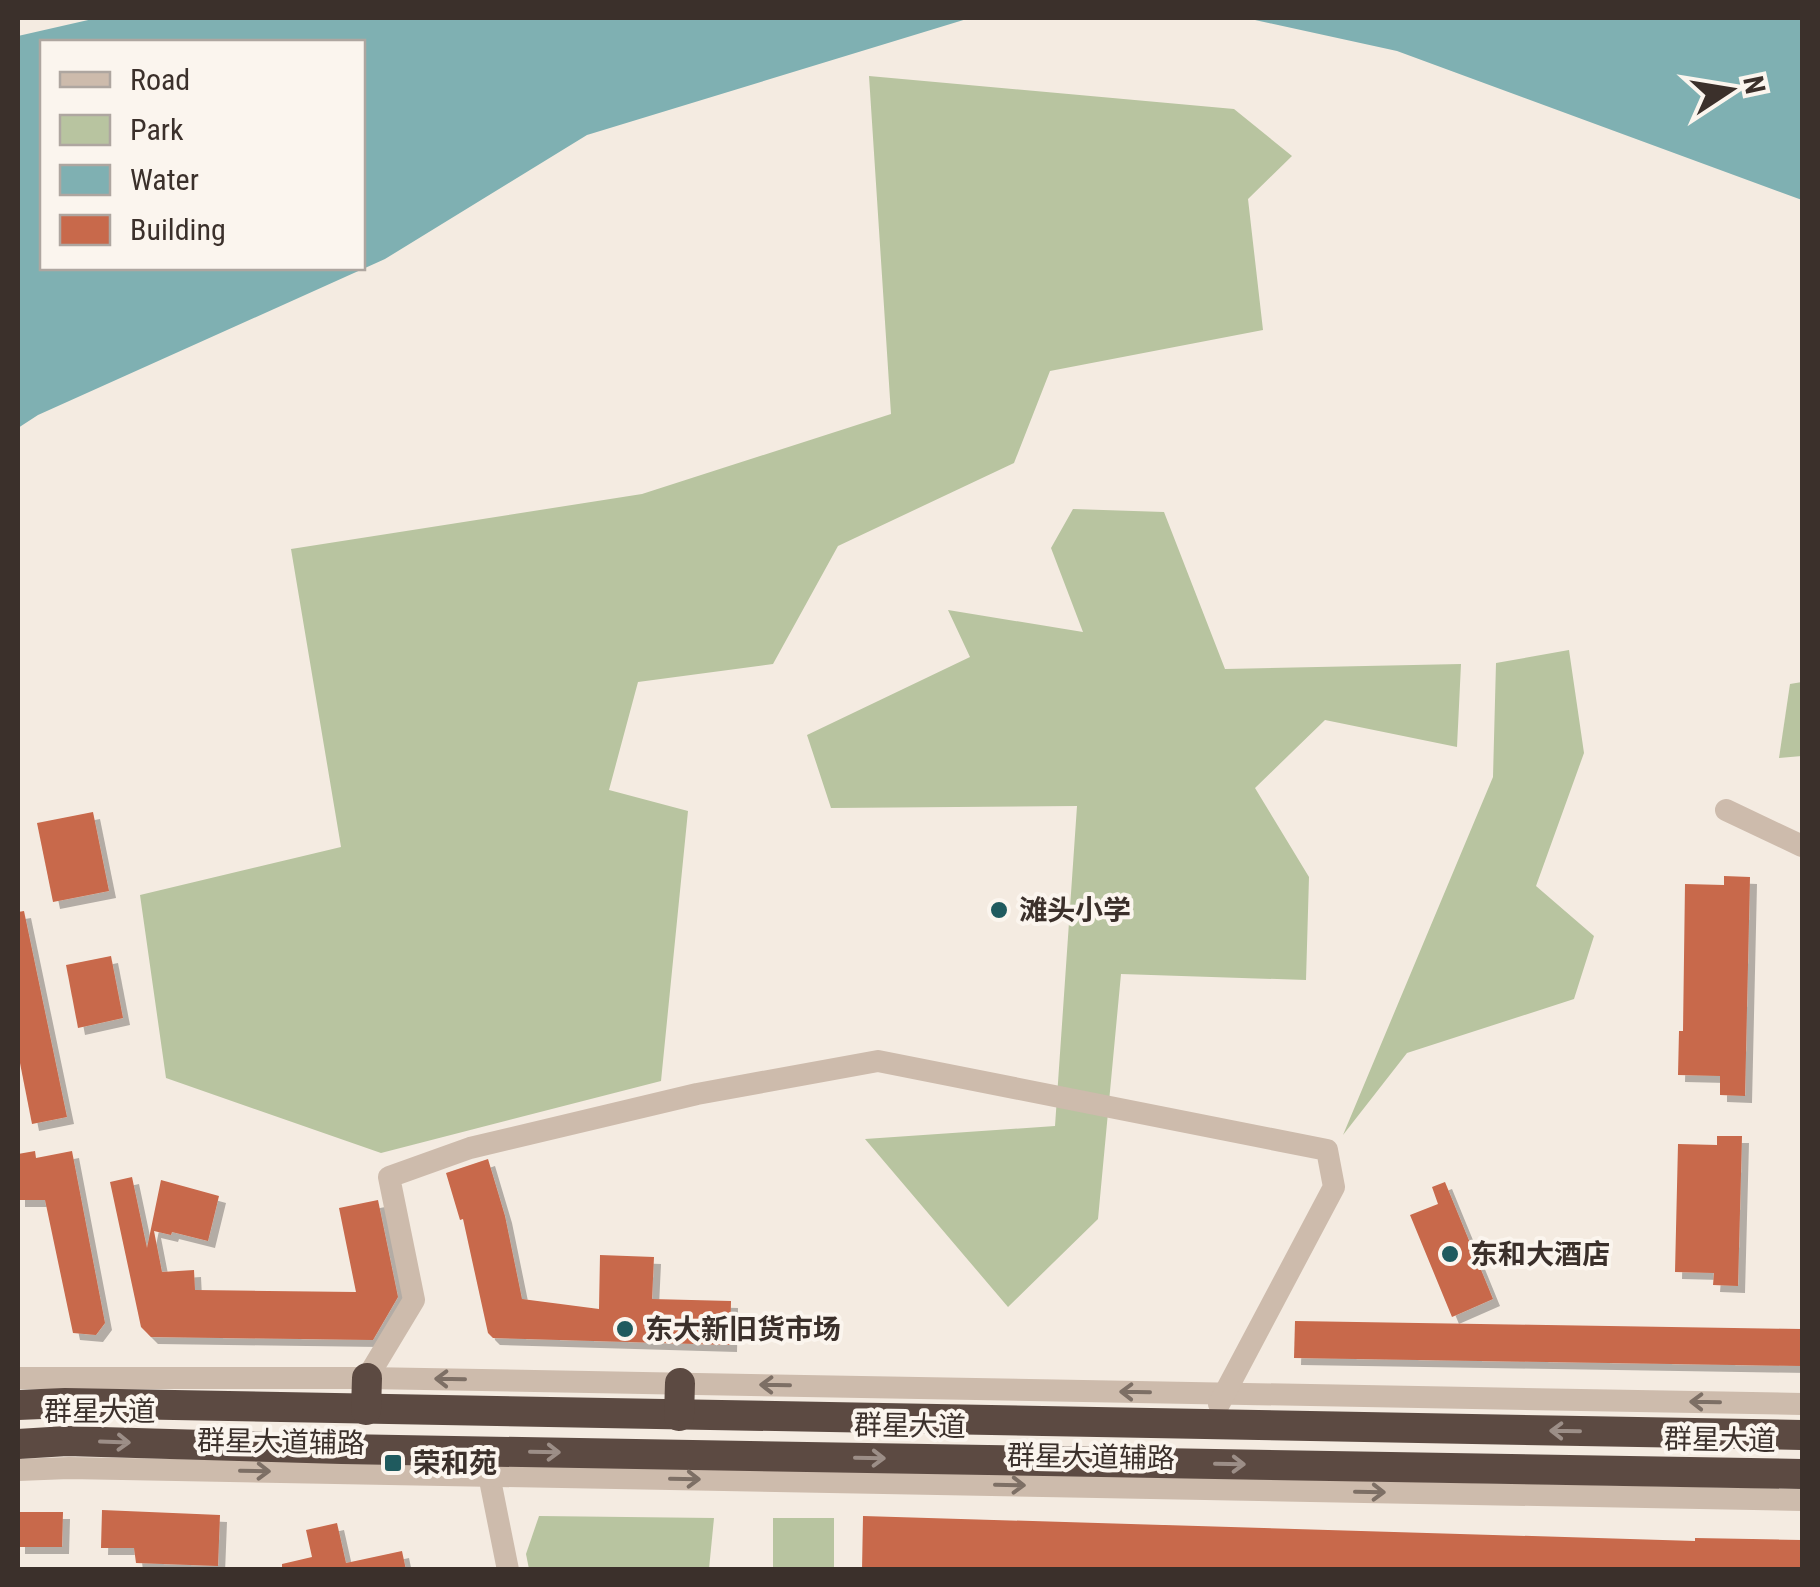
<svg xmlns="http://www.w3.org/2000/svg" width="1820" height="1587" viewBox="0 0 1820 1587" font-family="'Roboto Condensed','Noto Sans SC',sans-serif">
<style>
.green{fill:#b8c4a0}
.water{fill:#7fb0b2;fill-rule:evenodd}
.building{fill:#c8694b;filter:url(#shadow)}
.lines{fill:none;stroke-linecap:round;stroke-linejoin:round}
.minor{stroke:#cdbbac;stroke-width:22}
.highway{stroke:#5c4a42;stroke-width:30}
.oneway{stroke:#7d6f65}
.oneway2{stroke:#9c8e87}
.poi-dot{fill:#1f5a5e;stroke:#fbf5ee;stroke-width:4}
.labels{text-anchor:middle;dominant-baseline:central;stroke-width:8;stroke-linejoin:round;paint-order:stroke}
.poi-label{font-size:28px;font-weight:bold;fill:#3b302b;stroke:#fbf5ee;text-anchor:start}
.street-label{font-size:28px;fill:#3b302b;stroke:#fbf5ee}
</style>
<defs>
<filter id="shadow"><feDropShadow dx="7" dy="7" stdDeviation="0" flood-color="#0004"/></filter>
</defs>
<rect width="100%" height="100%" fill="#f4ebe1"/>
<g class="green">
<path d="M869,76L1234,109L1292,156L1248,199L1263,330L1050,371L1014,463L838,546L773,664L638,682L609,790L688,811L661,1081L381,1153L166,1078L140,895L341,847L291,549L642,494L891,414Z"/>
<path d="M1073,509L1164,512L1225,669L1461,664L1457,747L1325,720L1255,788L1309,877L1306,980L1121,974L1098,1219L1008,1307L865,1139L1055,1126L1077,806L831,808L807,735L970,657L948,610L1083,632L1051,548Z"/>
<path d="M1569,650L1584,753L1536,886L1594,936L1574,999L1407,1053L1343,1135L1493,777L1496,663Z"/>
<path d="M1802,682V756L1779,758L1790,684Z"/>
<path d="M539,1516L714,1518L709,1569H529L526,1554Z"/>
<rect x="773" y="1518" width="61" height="51"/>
</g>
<g class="water">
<path d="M97,18H970L587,135L385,259L38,415L18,428V36ZM42,42H362V268H42Z"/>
<path d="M1246,18H1802V200L1397,51Z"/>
</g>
<g class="building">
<path d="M93,812L109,891L53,902L37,823Z"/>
<path d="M1724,876L1750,877L1745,1096L1720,1095V1076L1678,1075L1679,1031H1683L1685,884L1724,885Z"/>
<path d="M24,911L67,1117L32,1124L18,1053V912Z"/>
<path d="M111,956L123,1018L78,1028L66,965Z"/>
<path d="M1717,1136H1742L1738,1286L1713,1285L1714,1273L1675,1272L1678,1144L1717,1145Z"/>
<path d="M35,1151L36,1158L72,1151L105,1323L96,1335L73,1333L45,1200H18V1154Z"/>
<path d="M488,1159L505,1216L522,1299L599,1309L600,1255L654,1257L652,1299L731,1301L730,1345L493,1338L488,1333L463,1219L460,1220L446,1173Z"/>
<path d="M132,1177L147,1248L161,1180L219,1196L208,1241L172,1232L171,1235L154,1231L162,1272L194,1270L195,1290L356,1292L339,1208L378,1200L398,1297L373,1340L151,1337L141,1327L110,1182Z"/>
<path d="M1445,1182L1493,1299L1452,1317L1410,1215L1438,1204L1432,1187Z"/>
<path d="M1295,1321L1802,1329V1366L1294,1358Z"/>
<path d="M102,1510L220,1515L218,1566L136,1563L134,1548H101Z"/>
<path d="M18,1512H63L62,1547H18Z"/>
<path d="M863,1516L1695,1541V1538L1802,1540V1570H862Z"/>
<path d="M337,1523L346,1563L402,1551L406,1570H282V1564L312,1557L306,1530Z"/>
</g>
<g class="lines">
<g class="minor">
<path d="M1726,810L1802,846"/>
<path d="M18,1378H367L1802,1404"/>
<path d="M367,1378L414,1300L389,1177L470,1148L697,1094L878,1061L1327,1150L1334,1187L1219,1404"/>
<path d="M487,1465L508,1570"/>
<path d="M18,1470L69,1468L1802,1500"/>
</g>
<g class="highway">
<path d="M18,1405L65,1403L1802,1435"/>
<path d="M366,1410L367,1378"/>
<path d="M679,1416L680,1383"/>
<path d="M18,1444L67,1441L342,1449L1802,1474"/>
</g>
</g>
<defs><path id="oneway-shaft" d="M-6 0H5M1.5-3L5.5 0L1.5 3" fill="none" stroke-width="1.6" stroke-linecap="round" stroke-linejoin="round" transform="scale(2.5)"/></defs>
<g class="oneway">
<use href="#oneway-shaft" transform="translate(450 1379) rotate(-179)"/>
<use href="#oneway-shaft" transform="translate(775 1385) rotate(-179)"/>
<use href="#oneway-shaft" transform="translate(1135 1392) rotate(-179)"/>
<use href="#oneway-shaft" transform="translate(1705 1402) rotate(-179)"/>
<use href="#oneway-shaft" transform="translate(255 1471) rotate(1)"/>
<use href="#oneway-shaft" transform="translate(685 1479) rotate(1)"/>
<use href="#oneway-shaft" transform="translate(1010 1485) rotate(1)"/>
<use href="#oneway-shaft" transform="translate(1370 1492) rotate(1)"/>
</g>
<g class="oneway2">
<use href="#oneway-shaft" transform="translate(1565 1431) rotate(-179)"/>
<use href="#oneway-shaft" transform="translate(115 1442) rotate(2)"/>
<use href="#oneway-shaft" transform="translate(545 1452) rotate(1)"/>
<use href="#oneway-shaft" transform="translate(870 1458) rotate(1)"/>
<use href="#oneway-shaft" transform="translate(1230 1464) rotate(1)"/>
</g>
<g class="poi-dot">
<circle cx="999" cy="910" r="10"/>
<circle cx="1450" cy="1254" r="10"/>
<circle cx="625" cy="1329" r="10"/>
<rect x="383" y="1453" width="20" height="20" rx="5"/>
</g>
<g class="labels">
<g class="poi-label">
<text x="1019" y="910">滩头小学</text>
<text x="1470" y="1254">东和大酒店</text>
<text x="645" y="1329">东大新旧货市场</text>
<text x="413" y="1463">荣和苑</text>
</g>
<g class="street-label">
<text x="100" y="1411">群星大道</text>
<text transform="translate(910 1426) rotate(1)">群星大道</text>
<text transform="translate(1720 1440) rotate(1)">群星大道</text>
<text transform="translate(281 1442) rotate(1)">群星大道辅路</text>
<text transform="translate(1091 1457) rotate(1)">群星大道辅路</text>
</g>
</g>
<rect width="1820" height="1587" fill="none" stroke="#3b302b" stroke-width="40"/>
<rect x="40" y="40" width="325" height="230" fill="#fbf5ee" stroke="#aea6a0" stroke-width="2.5"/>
<rect x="60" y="72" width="50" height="15" fill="#cdbbac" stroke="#aea6a0" stroke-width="2.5"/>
<text x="130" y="90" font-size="30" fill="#3b302b">Road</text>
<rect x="60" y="115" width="50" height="30" fill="#b8c4a0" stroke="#aea6a0" stroke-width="2.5"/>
<text x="130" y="140" font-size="30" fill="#3b302b">Park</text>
<rect x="60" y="165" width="50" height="30" fill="#7fb0b2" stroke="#aea6a0" stroke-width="2.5"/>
<text x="130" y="190" font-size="30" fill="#3b302b">Water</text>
<rect x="60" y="215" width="50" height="30" fill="#c8694b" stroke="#aea6a0" stroke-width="2.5"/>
<text x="130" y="240" font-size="30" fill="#3b302b">Building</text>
<g transform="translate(1730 90) rotate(78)" stroke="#fbf5ee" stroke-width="8" paint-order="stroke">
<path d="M0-8L18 38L0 25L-18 38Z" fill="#3b302b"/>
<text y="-15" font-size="28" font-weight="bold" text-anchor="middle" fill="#3b302b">N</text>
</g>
</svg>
